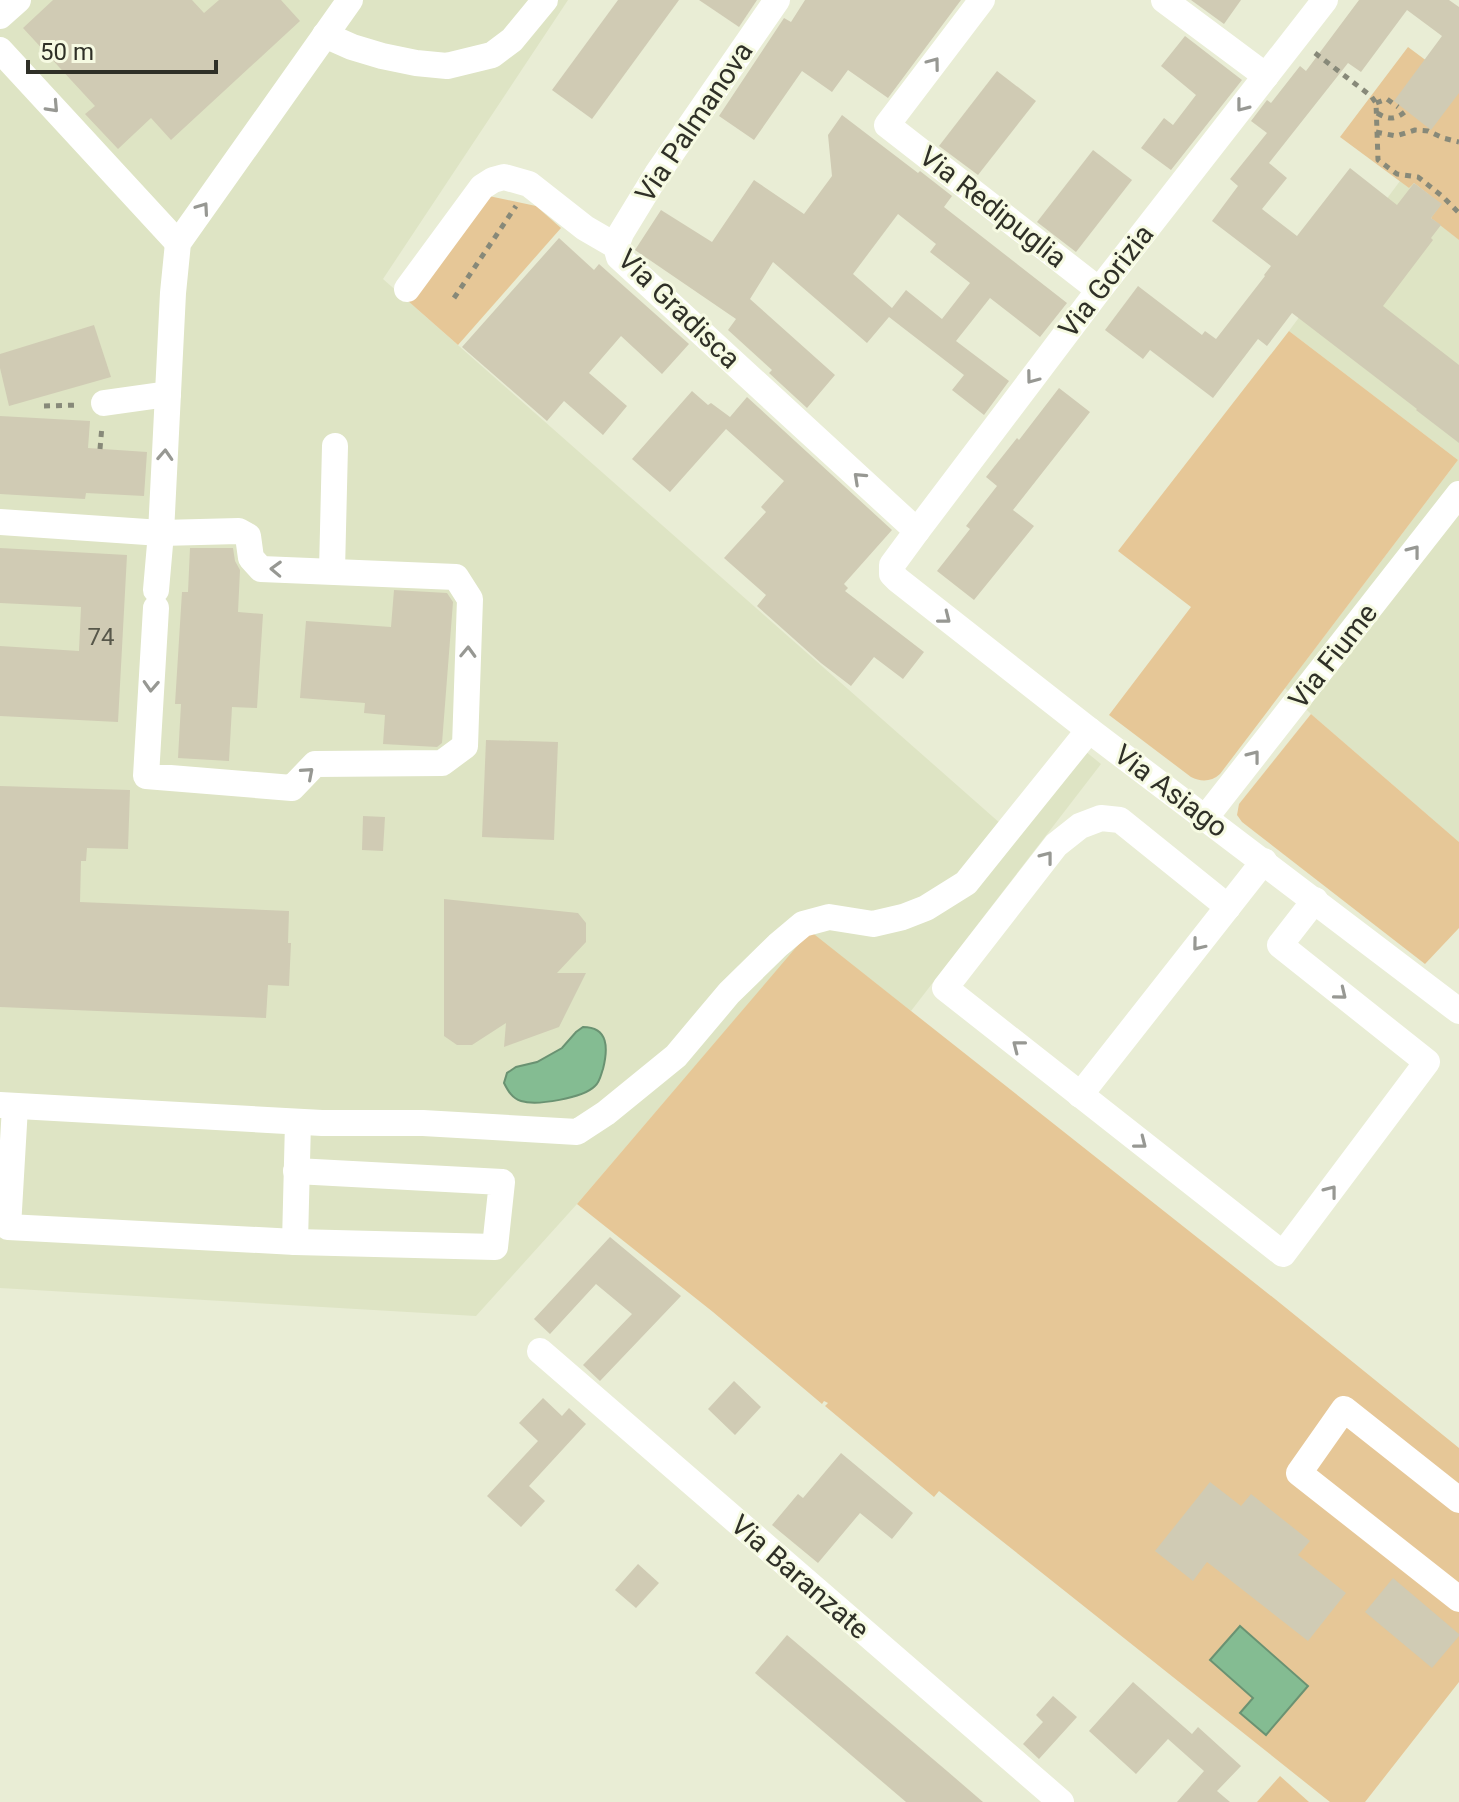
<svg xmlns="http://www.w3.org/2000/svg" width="1459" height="1802" viewBox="0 0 1459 1802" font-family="Roboto,sans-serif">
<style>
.built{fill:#dee4c4}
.green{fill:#e6c797}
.water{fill:#84bc92;stroke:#6a9272;stroke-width:2}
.building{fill:#d0cbb4;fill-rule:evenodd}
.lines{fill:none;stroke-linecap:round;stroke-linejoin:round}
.path{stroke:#878979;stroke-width:5;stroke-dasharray:6 6;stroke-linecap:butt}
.minor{stroke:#fff;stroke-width:26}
.oneway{stroke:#979893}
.labels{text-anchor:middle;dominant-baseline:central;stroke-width:6;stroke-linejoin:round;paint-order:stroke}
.number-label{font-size:24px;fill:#57574a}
.street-label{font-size:28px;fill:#2f3027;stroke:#f6fae2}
</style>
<rect width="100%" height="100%" fill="#e9edd5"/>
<g class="built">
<path d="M0,0H568L383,279L1001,824L1069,738L1101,764L911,1011L810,932L577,1204L476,1316L0,1288Z"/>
<path d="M1400,181L1409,188L1413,183L1442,204L1432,218L1459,240V842L1311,714L1285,688L1458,460L1289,331Z"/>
</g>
<g class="green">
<path d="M1408,47L1459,85V240L1431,218L1441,204L1414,183L1409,188L1340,137Z"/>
<path d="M484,195L536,206L561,228L458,345L408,301Z"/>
<path d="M1289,331L1458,460L1220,774C1211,782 1201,782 1191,777L1109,715L1191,607L1118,551Z"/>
<path d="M1311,714L1459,842V928L1425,964L1242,822L1237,815L1239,804Z"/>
<path d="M810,931L1275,1299L1459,1448V1682L1365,1802H1330L939,1491L934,1497L825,1406L828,1403L824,1401L822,1404L713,1312L577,1204Z"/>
<path d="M1280,1776L1309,1802H1257Z"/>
</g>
<g class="water">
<path d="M583,1027C609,1027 608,1049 603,1069C601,1074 600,1082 595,1086C583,1098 537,1106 521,1101C512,1098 508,1091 504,1083L507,1073L516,1067L537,1062L562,1048L576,1032Z"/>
<path d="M1240,1626L1308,1686L1266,1735L1240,1713L1253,1698L1210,1660Z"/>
</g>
<g class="building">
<path d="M53,0H192L204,13L219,0H281L300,21L171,140L151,118L118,149L85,114L95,106L23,28Z"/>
<path d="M618,0H679L592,119L552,90Z"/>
<path d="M699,0H757L739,27Z"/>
<path d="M805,0H961L888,98L848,70L832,92L802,71L754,140L719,116L784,18L791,22Z"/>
<path d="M1191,0H1241L1224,24Z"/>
<path d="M1359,0H1449L1459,7V93L1431,130L1394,101L1442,36L1407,10L1361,72L1348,63L1269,163L1287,178L1262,209L1297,236L1350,168L1397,205L1414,183L1442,204L1431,218L1441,225L1431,238L1433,240L1383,306L1459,365V443L1416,410L1417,409L1292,313L1267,346L1258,339L1213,398L1150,350L1143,359L1105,330L1138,286L1202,335L1205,331L1216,339L1265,276L1264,275L1271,266L1212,221L1238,186L1230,179L1267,133L1251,121L1267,100L1271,103L1300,66L1306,71Z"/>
<path d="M1185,36L1242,80L1171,170L1141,148L1164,118L1173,125L1196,95L1161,66Z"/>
<path d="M997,71L1036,101L978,175L939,146Z"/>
<path d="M842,115L918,173L920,171L952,196L944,207L1067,303L1040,337L990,298L956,341L1009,381L984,415L952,390L964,375L889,317L867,343L773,262L750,299L835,375L807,408L769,373L772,370L728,330L736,319L635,250L661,210L712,242L754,180L804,214L832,176L828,135ZM898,214L936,244L930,252L970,283L942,319L906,290L892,308L853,274Z"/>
<path d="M1093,150L1132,180L1076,252L1037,222Z"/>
<path d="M559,238L594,270L599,264L689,344L662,374L621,336L589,373L627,406L603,435L564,401L547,421L462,347Z"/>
<path d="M94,325L111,377L9,406L0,368V354Z"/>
<path d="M1059,388L1090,412L1013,510L1034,526L974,600L937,571L970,529L966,526L997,486L986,477L1017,438L1019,440Z"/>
<path d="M692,391L708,405L711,403L730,417L747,397L892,530L844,584L848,588L845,591L924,652L903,679L874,657L851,686L821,663L757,606L766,595L724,558L766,512L761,507L784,481L726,429L670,492L632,459Z"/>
<path d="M0,416L90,421L88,448L147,452L144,496L86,493L85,499L0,494Z"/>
<path d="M0,548L127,555L118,722L0,716V646L79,651L81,607L0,603Z"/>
<path d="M190,548H233L235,561L240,570L238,612L263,614L257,708L232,707L229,761L178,758L181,704H175L182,592H188Z"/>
<path d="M394,590L447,593L453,602L442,743L437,747L383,744L385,715L364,713L365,703L300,698L306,621L391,627Z"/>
<path d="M486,740L558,742L554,840L482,837Z"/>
<path d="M0,786L130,790L128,849L87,848L86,861H81L80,902L289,911L288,943H291L289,986L268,985L266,1018L0,1007Z"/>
<path d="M363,816L385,817L383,851L362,850Z"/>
<path d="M444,899L578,913L586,923V942L557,973H586L559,1027L504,1047L506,1023L472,1045H457L444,1036Z"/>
<path d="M610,1237L681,1296L600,1381L583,1365L632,1314L596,1284L550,1334L534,1319Z"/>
<path d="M734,1381L761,1407L735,1435L708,1409Z"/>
<path d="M543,1398L562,1416L569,1408L586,1424L529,1486L545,1501L521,1527L487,1496L538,1441L519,1423Z"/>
<path d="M841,1453L913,1513L892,1539L860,1513L818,1563L772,1525L798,1494L803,1498Z"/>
<path d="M1210,1482L1241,1506L1251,1494L1310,1541L1298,1555L1346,1593L1308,1641L1207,1562L1193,1581L1155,1551Z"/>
<path d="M638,1564L659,1583L636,1608L615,1590Z"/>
<path d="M1393,1578L1459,1634V1636L1432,1668L1365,1612Z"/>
<path d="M787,1635L947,1771L983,1802H906L755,1673Z"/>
<path d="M1133,1682L1192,1734L1198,1727L1241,1766L1217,1791L1230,1802H1177L1204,1771L1168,1739L1136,1774L1089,1731Z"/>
<path d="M1053,1696L1077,1717L1039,1759L1023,1744L1043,1722L1036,1715Z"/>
</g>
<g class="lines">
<g class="path">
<path d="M1315,53L1371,96L1376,103L1378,160L1397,174L1418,177L1442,196L1459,213"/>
<path d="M1376,103L1387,99L1398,107"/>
<path d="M1377,113C1389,120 1395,120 1406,111"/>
<path d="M1376,132L1396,136L1415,130L1428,131L1443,138L1459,142"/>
<path d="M454,298L516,206"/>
<path d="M44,406L80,405"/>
<path d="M100,449L102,426"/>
</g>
<g class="minor">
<path d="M982,0L887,125L1099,290"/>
<path d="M1164,0L1266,76"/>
<path d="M1325,0L1099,290L917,531L892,565V574L898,580L1089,730L1459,1011"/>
<path d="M0,16L18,0"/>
<path d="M325,35L352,47L382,56L416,63L447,66L492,55L512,40L545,0"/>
<path d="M0,50L178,243"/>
<path d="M616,246L621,233L657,174L777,0"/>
<path d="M407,289L482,187L493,180L504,177L529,184L585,228L616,246L619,257L917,531"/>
<path d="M104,403L168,394"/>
<path d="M0,522L161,533L239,531L248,536L251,558L261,569L456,577L470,599L465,746L442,763L315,764L292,788L146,776L156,608"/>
<path d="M332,571L335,446"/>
<path d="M156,590L161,533L173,293L178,243L350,0"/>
<path d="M1206,817L1459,494"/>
<path d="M1228,907L1120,820L1101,818L1080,826L1056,845L945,988L1283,1254L1427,1062L1280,945L1315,900"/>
<path d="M1080,1095L1264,861"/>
<path d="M0,1105L322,1123H423L577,1132L606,1113L676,1056L729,993L778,945L803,924L829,917L873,924L903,917L926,908L966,883L1089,730"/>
<path d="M15,1107L8,1227L295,1242L495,1247L502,1182L296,1171"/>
<path d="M295,1242L298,1122"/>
<path d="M540,1351L1061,1802"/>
<path d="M1459,1500L1344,1409L1299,1473L1459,1599"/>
</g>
</g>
<defs><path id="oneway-chevron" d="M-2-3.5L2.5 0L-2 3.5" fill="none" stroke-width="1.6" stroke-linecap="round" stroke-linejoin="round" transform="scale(2)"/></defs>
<g class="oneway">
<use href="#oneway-chevron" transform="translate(934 63) rotate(-53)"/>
<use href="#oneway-chevron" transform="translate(1242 106) rotate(128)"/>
<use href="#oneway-chevron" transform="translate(53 107) rotate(47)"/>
<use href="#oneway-chevron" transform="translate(203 208) rotate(-55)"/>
<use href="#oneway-chevron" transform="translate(1032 378) rotate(127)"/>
<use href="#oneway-chevron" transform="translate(165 455) rotate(-87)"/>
<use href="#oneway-chevron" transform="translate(859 478) rotate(-137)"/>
<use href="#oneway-chevron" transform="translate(1414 551) rotate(-52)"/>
<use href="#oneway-chevron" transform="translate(276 569) rotate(-178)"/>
<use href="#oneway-chevron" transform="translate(945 618) rotate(38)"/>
<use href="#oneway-chevron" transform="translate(468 652) rotate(-88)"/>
<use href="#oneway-chevron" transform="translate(151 686) rotate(93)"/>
<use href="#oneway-chevron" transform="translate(1254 756) rotate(-52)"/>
<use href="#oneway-chevron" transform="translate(308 773) rotate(-41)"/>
<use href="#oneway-chevron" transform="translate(1047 857) rotate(-52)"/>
<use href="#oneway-chevron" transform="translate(1198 945) rotate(129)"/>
<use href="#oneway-chevron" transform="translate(1341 994) rotate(39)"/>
<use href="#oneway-chevron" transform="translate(1018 1046) rotate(-142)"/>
<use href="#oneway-chevron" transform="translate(1141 1143) rotate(38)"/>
<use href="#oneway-chevron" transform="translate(1331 1191) rotate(-52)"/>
</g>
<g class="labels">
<g class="number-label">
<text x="101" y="637">74</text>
</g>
<g class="street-label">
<text transform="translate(694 122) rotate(-56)">Via Palmanova</text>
<text transform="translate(993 207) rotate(38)">Via Redipuglia</text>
<text transform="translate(1106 281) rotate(-52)">Via Gorizia</text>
<text transform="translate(679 309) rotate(44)">Via Gradisca</text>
<text transform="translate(1333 656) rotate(-52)">Via Fiume</text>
<text transform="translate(1171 791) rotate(37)">Via Asiago</text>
<text transform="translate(800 1577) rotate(41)">Via Baranzate</text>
</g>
</g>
<path d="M28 60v12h188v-12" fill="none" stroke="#2f3027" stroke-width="4"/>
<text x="40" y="60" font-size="24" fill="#2f3027" stroke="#f6fae2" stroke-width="6" paint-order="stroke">50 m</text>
</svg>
